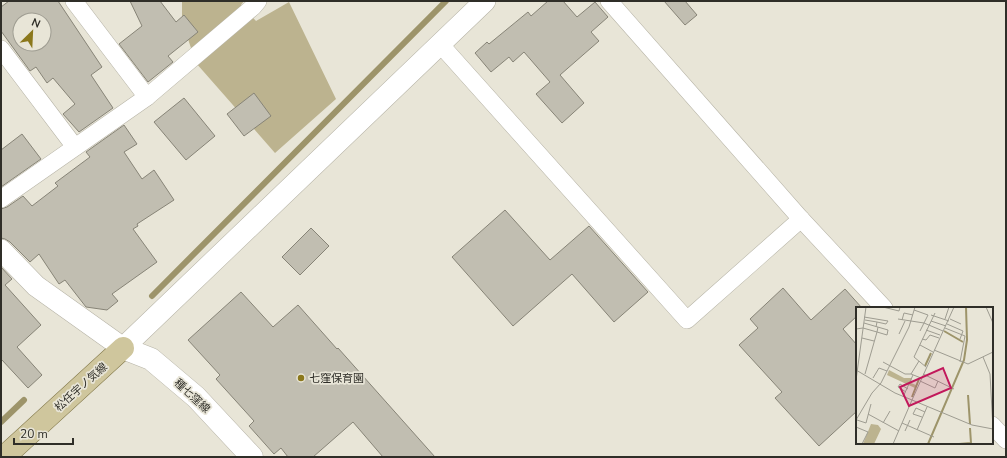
<svg xmlns="http://www.w3.org/2000/svg" width="1007" height="458" viewBox="0 0 1007 458" font-family="'Nunito Sans','Noto Sans JP',sans-serif">
<style>
.green{fill:#bcb38f}
.lines{fill:none;stroke-linecap:round;stroke-linejoin:round}
.stream{stroke:#9d946a;stroke-width:6}
.building{fill:#c1beb1;stroke:#878477;fill-rule:evenodd}
.minor-casing{stroke:#b7b4a7;stroke-width:18}
.tertiary-casing{stroke:#b7b4a7;stroke-width:22}
.secondary-casing{stroke:#b7b4a7;stroke-width:23}
.primary-casing{stroke:#82784a;stroke-width:23}
.minor{stroke:#fff;stroke-width:17}
.tertiary{stroke:#fff;stroke-width:21}
.secondary{stroke:#fff;stroke-width:22}
.primary{stroke:#cfc69d;stroke-width:22}
.poi-dot{fill:#8b781c;stroke:#e8e5d7;stroke-width:1.5}
.labels{text-anchor:middle;dominant-baseline:central;stroke-width:3.5;stroke-linejoin:round;paint-order:stroke}
.poi-label{font-size:11px;fill:#2f2e28;stroke:#e8e5d7;text-anchor:start}
.street-label{font-size:11px;fill:#2f2e28;stroke:#e8e5d7}
.inset-river{fill:none;stroke:#9d946a;stroke-width:2}
.inset-road{fill:none;stroke:#9e9c91;stroke-width:1}
.view{fill:#c2185b;fill-opacity:0.15;stroke:#c2185b;stroke-width:2}
.inset-edge{fill:none;stroke:#2f2e28;stroke-width:2}
</style>
<rect width="100%" height="100%" fill="#e8e5d7"/>
<path class="green" d="M182,1H244L241,5L256,21L289,2L336,99L275,153L196,63L182,21Z"/>
<g class="lines">
<g class="stream">
<path d="M152,296L446,1"/>
<path d="M1,422L24,400"/>
</g>
</g>
<g class="building">
<path d="M9,1H58L102,67L91,75L113,108L79,132L63,114L75,104L53,78L47,83L36,67L30,71L1,31V7ZM20,20H44V44H20Z"/>
<path d="M130,1H160L176,22L184,15L198,32L168,56L173,62L148,82L119,44L142,26Z"/>
<path d="M548,1H563L577,17L595,2L608,17L591,32L599,41L560,75L584,103L562,123L536,94L550,82L524,52L513,62L509,57L491,72L475,53L487,42L489,44L528,12L531,16Z"/>
<path d="M664,1H685L697,15L685,25Z"/>
<path d="M254,93L271,116L244,136L227,114Z"/>
<path d="M184,98L215,136L186,160L154,122Z"/>
<path d="M124,125L137,144L124,152L142,179L154,170L174,200L137,224L138,226L133,229L157,262L112,294L118,301L107,310L86,307L65,280L59,284L39,254L30,262L10,242L5,239L1,238V209L7,207L23,196L32,206L58,186L55,183L90,157L86,152Z"/>
<path d="M22,134L41,159L1,187V150Z"/>
<path d="M505,210L550,260L589,226L648,292L614,322L572,274L513,326L452,257Z"/>
<path d="M311,228L329,246L300,275L282,257Z"/>
<path d="M1,267L12,279L5,285L41,325L17,347L42,375L28,388L2,360L1,361Z"/>
<path d="M783,288L811,320L845,289L862,308H857V316L843,329L857,345V411L819,446L775,398L782,392L739,345L758,328L750,319Z"/>
<path d="M241,292L273,327L298,305L337,349L338,348L435,457H383L353,422L313,457H288L281,448L274,454L249,426L254,421L216,379L220,375L188,340Z"/>
</g>
<g class="lines">
<g class="minor-casing">
<g id="minor">
<path d="M74,1L147,97"/>
<path d="M609,1L801,219L884,308"/>
<path d="M440,44L687,320L801,219"/>
<path d="M1,49L75,147"/>
<path d="M1,199L147,97L253,7L258,1"/>
<path d="M992,425L1006,440"/>
</g>
</g>
<g class="tertiary-casing">
<path id="tertiary" d="M1,250L36,286L123,348L485,1"/>
</g>
<g class="secondary-casing">
<path id="secondary" d="M123,348L151,359L196,397L252,457"/>
</g>
<g class="primary-casing">
<path id="primary" d="M4,457L123,348"/>
</g>
<use href="#minor" class="minor"/>
<use href="#tertiary" class="tertiary"/>
<use href="#secondary" class="secondary"/>
<use href="#primary" class="primary"/>
</g>
<circle class="poi-dot" cx="301" cy="378" r="4"/>
<g class="labels">
<g class="poi-label">
<text x="309" y="378">七窪保育園</text>
</g>
<g class="street-label">
<text transform="translate(81 387) rotate(-42)">松任宇ノ気線</text>
<text transform="translate(192 396) rotate(43)">種七窪線</text>
</g>
</g>
<g transform="translate(856 307)">
<rect width="137" height="137" fill="#e8e5d7"/>
<path d="M33,63L48,71H56L55,76L60,78L59,81L31,68ZM15,117L22,118L25,122L18,137H7Z" fill="#bcb38f"/>
<path class="inset-river" d="M88,24L107,35M69,59L75,46M112,88L114,117M56,90L63,72M72,137L108,53L111,33L110,0M103,137L115,136L114,121"/>
<path class="inset-road" d="M27,0L43,4L44,0M130,0L137,16M58,3L72,8L64,24M75,8L93,14M8,10L32,14L30,17L21,15L20,20M42,12L68,16L87,24M89,12L93,0M94,12L105,17M9,13L21,15M46,13L48,6L57,8M75,14L90,19M8,16L32,23L31,28L21,25L9,67M91,17L107,24L104,32M89,21L109,29L104,55M0,22L7,21L21,25L22,20M70,23L84,28M43,27L49,14M6,31L18,34M66,32L70,33L74,28L83,31M64,38L77,45M78,43L112,57L137,45M127,50L134,67L137,122M27,55L49,67H55L65,71M70,60L58,50L79,6M0,63L39,86L56,93L98,0M55,67L63,54M67,67L98,82M17,71L23,61L31,64M0,73L10,0M64,74L79,81L82,74M50,85L42,80L44,77L52,82M47,90L57,68M12,107L43,124M66,110L57,107L60,101L69,105M0,113L16,86L25,76L53,20L59,0M1,113L10,116L15,97M27,116L34,104M46,116L78,130M0,120L12,125L6,137M61,123L71,100M49,124L54,113M37,137L56,93L116,118L137,122"/>
<path class="view" d="M87,61L95,81L53,99L44,80Z"/>
<rect width="137" height="137" class="inset-edge"/>
</g>
<rect width="1007" height="458" fill="none" stroke="#2f2e28" stroke-width="4"/>
<g transform="translate(32 32) rotate(24)"><circle r="19" fill="#e8e5d7" stroke="#9e9c91"/>
<path d="M0-3L7 15L0 10L-7 15Z" fill="#8b781c"/>
<text y="-6" font-size="11" font-weight="bold" text-anchor="middle" fill="#2f2e28">N</text>
</g>
<path d="M14 438v6h59v-6" fill="none" stroke="#2f2e28" stroke-width="2"/>
<text x="20" y="438" font-size="12" fill="#2f2e28" stroke="#e8e5d7" stroke-width="3" paint-order="stroke">20 m</text>
</svg>
